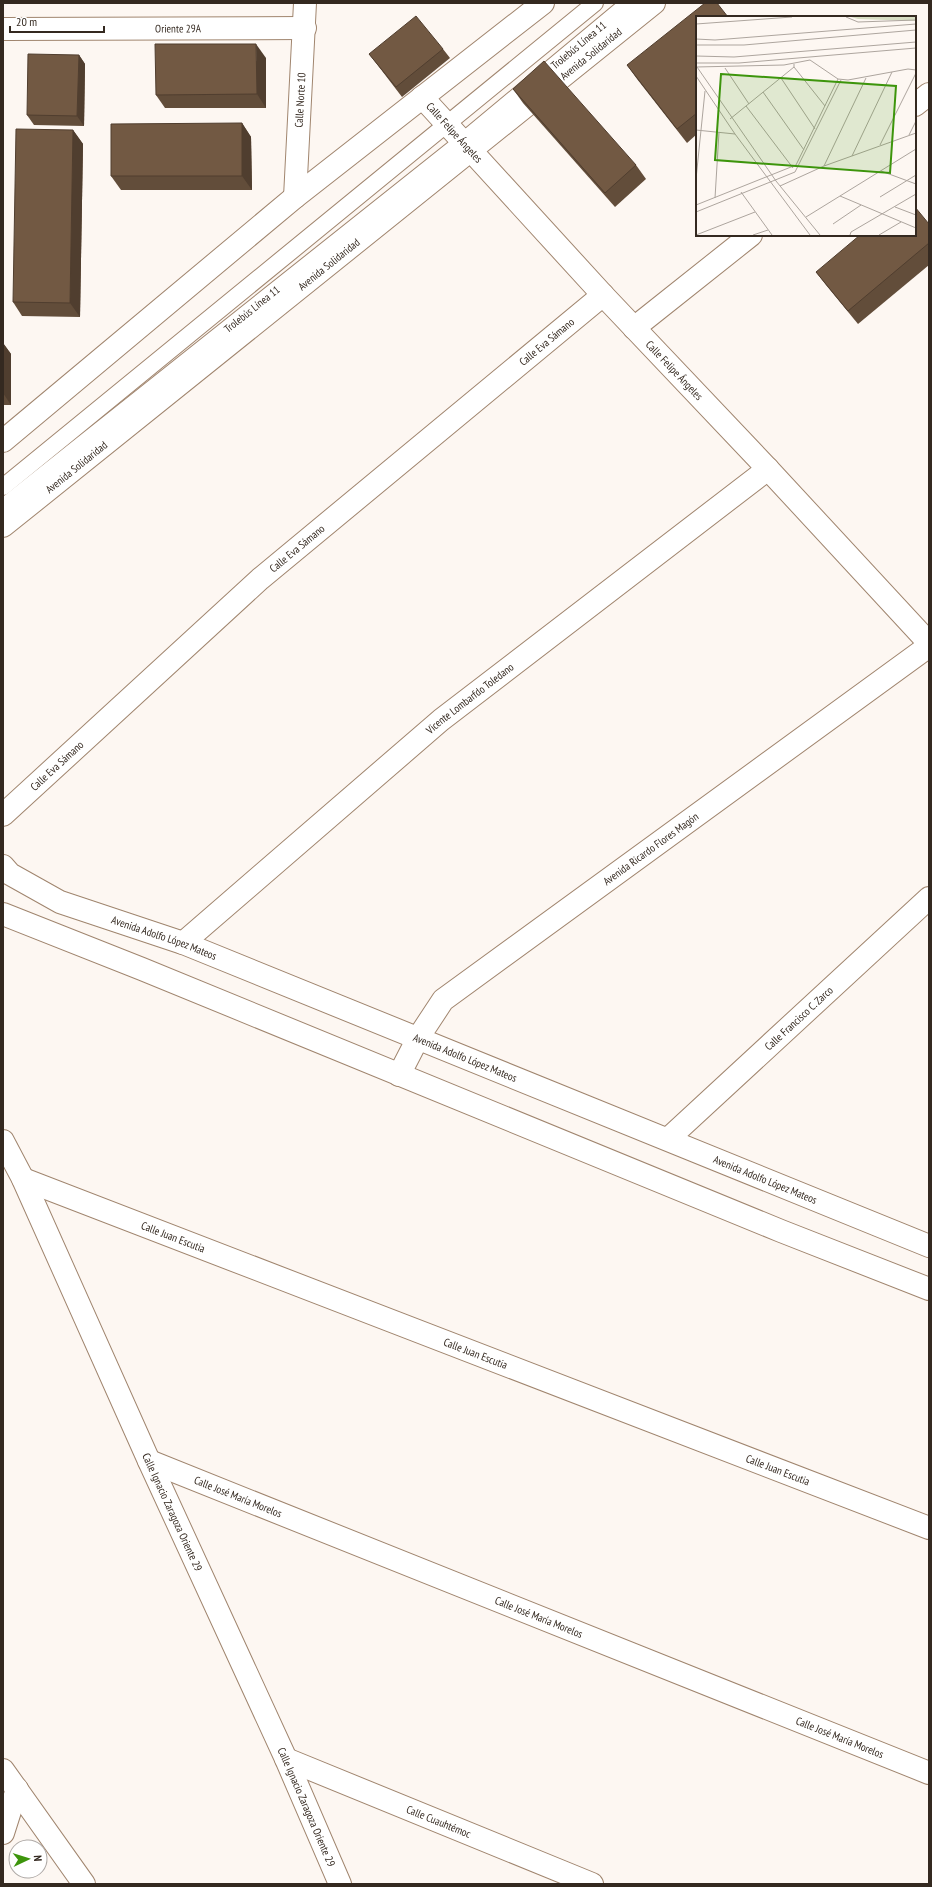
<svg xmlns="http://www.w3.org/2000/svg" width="932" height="1887" viewBox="0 0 932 1887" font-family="'PT Sans Narrow',sans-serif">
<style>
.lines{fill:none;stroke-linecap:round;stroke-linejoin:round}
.service-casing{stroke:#a0856e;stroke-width:18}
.minor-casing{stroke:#a0856e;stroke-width:24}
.tertiary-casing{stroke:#a0856e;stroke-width:24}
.secondary-casing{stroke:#a0856e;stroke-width:24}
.service{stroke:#fff;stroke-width:16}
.minor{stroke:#fff;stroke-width:22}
.tertiary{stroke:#fff;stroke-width:22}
.secondary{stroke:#fff;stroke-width:22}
.wall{fill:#624d3a}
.shaded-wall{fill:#503e2f}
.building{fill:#725943;stroke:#503e2f}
.labels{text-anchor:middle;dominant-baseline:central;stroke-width:4;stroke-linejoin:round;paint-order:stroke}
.street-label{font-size:11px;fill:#342920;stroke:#fff}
.inset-road{fill:none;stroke:#ada59e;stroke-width:1}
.view{fill:#3d950c;fill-opacity:0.15;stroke:#3d950c;stroke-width:2}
.inset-edge{fill:none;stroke:#342920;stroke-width:2}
</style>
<rect width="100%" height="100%" fill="#fdf7f2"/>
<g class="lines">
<g class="service-casing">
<g id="service">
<path d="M3,487L595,3"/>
<path id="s1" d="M3,507L463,141L629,3"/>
</g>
</g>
<g class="minor-casing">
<g id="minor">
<path id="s2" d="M3,29L305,28"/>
<path id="s3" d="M422,97L603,295L768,469L929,643"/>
<path d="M915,105L929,94"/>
<path id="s4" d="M295,197L305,3"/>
<path d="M634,328L751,235"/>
<path id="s5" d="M3,815L260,579L603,295"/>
<path id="s6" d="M183,943L441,720L768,469"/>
<path id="s7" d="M399,1075L418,1038L443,1000L929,646"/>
<path id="s8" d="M668,1139L929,898"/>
<path id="s9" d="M3,1141L23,1179L149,1461L286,1759L340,1884"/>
<path id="s10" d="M23,1179L929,1528"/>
<path id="s11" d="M149,1461L929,1773"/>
<path id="s12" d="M286,1759L592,1884"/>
<path d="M3,1770L84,1884"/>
<path d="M3,1833L17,1789"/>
</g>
</g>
<g class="tertiary-casing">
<g id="tertiary">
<path d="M3,441L295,197L543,3"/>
<path id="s13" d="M3,526L654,3"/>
</g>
</g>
<g class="secondary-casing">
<g id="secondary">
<path id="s14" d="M3,866L10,874L60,902L183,943L929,1246"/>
<path d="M3,914L142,969L781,1231L929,1289"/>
</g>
</g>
<use href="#service" class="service"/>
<use href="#minor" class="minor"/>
<use href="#tertiary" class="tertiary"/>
<use href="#secondary" class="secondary"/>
</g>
<g class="wall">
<path d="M697,17V134L687,143L637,79L627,65Z"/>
<path d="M443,49L450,58L402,97L376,63L369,54Z"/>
<path d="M79,55L85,64L84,126L34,125L27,115Z"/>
<path d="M266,58V108H165L156,95Z"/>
<path d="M513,89L636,165L646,179L615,207L523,103Z"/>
<path d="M242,123L251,137L252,190H121L111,176Z"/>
<path d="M73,130L83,144L80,317L22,316L13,302Z"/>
<path d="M929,224V265L858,324L826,285L816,272Z"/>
<path d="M3,343L11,354V405H3Z"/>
</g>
<g class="shaded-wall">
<path d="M256,44L266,58V108L257,94Z"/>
<path d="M79,55L85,64L84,126L77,116Z"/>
<path d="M242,123L251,137L252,190L242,176Z"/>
<path d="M73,130L83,144L80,317L70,303Z"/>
<path d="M3,343L11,354V405L3,393Z"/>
</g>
<g class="building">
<path d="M705,3H717L728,17H697V113L677,129L627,65Z"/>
<path d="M416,16L443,49L396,87L369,54Z"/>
<path d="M155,44H256L257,94L156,95Z"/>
<path d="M28,54L79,55L77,116L27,115Z"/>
<path d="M544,61L636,165L605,193L513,89Z"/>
<path d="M242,123V176H111V124Z"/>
<path d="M16,129L73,130L70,303L13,302Z"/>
<path d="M915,207L929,224V243L848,311L816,272L860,235H915Z"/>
</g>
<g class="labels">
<g class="street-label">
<text stroke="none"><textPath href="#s2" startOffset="175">Oriente 29A</textPath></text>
<text stroke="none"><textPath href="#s1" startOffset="738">Trolebús Línea 11</textPath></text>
<text stroke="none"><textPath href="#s13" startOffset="754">Avenida Solidaridad</textPath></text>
<text stroke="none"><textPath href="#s4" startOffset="97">Calle Norte 10</textPath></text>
<text stroke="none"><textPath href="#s3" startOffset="48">Calle Felipe Ángeles</textPath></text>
<text stroke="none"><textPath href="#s13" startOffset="418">Avenida Solidaridad</textPath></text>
<text stroke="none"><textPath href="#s1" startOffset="318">Trolebús Línea 11</textPath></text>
<text stroke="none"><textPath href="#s5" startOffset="721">Calle Eva Sámano</textPath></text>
<text stroke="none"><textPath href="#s3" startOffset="372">Calle Felipe Ángeles</textPath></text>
<text stroke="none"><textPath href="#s13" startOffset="94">Avenida Solidaridad</textPath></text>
<text stroke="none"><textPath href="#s5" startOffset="397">Calle Eva Sámano</textPath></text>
<text stroke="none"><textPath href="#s6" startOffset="377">Vicente Lombarfdo Toledano</textPath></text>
<text stroke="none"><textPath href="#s5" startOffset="73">Calle Eva Sámano</textPath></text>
<text stroke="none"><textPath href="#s7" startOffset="344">Avenida Ricardo Flores Magón</textPath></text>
<text stroke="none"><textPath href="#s14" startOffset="178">Avenida Adolfo López Mateos</textPath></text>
<text stroke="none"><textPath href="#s8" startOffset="178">Calle Francisco C. Zarco</textPath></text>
<text stroke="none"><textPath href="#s14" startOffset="502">Avenida Adolfo López Mateos</textPath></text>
<text stroke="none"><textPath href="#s14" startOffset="826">Avenida Adolfo López Mateos</textPath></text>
<text stroke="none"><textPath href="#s10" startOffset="161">Calle Juan Escutia</textPath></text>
<text stroke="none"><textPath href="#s10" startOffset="485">Calle Juan Escutia</textPath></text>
<text stroke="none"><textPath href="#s10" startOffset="809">Calle Juan Escutia</textPath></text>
<text stroke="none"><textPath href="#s11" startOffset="96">Calle José María Morelos</textPath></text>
<text stroke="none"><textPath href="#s9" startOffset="408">Calle Ignacio Zaragoza Oriente 29</textPath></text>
<text stroke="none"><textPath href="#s11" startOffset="420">Calle José María Morelos</textPath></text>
<text stroke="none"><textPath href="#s11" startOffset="744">Calle José María Morelos</textPath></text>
<text stroke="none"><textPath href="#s9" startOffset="732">Calle Ignacio Zaragoza Oriente 29</textPath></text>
<text stroke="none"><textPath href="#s12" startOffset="165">Calle Cuauhtémoc</textPath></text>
</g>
</g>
<g transform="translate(696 16)">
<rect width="220" height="220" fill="#fdf7f2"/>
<path d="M155,1H220V5L162,3Z" fill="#d7ddc2"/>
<path class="inset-road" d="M150,1L162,6L220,4M0,8L96,1M0,23L19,24L220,8M0,29H48L220,14M0,40L38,41L220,26M0,47H43L220,32M0,51L88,49L114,44L142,63M1,51L80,165L124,219M98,51L129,90M29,52L53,88M0,60L39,118L114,219M85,62L119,113M67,76L108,134M50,90L97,152M34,103L98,51V48M0,114L39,118M213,119L220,105M184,129L220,57M156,140L196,56M128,150L170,62M185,155L220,168M0,163L9,75M84,170L128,150L220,117M45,176L76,219M144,180L220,212M184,181L220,159M19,182L23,116M0,189L100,149L142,63L152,64L212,53L220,54M199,191L220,199M0,196L99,156L145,64M110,201L220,133M137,208L165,189M0,219L59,196M57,219L72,214M154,219L155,216L220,178M183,219L205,206"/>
<path class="view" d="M25,58L200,70L194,157L19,144Z"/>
<rect width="220" height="220" class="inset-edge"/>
</g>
<rect width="932" height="1887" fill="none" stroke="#342920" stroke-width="8"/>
<g transform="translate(28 1859) rotate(86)"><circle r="19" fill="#ffffff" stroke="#aea9a6"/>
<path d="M0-3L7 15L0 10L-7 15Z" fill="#3d950c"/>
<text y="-6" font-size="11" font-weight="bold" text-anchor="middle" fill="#342920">N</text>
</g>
<path d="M10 26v6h94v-6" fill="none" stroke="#342920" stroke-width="2"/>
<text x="16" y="26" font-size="12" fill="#342920" stroke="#ffffff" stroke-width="3" paint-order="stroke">20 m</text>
</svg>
